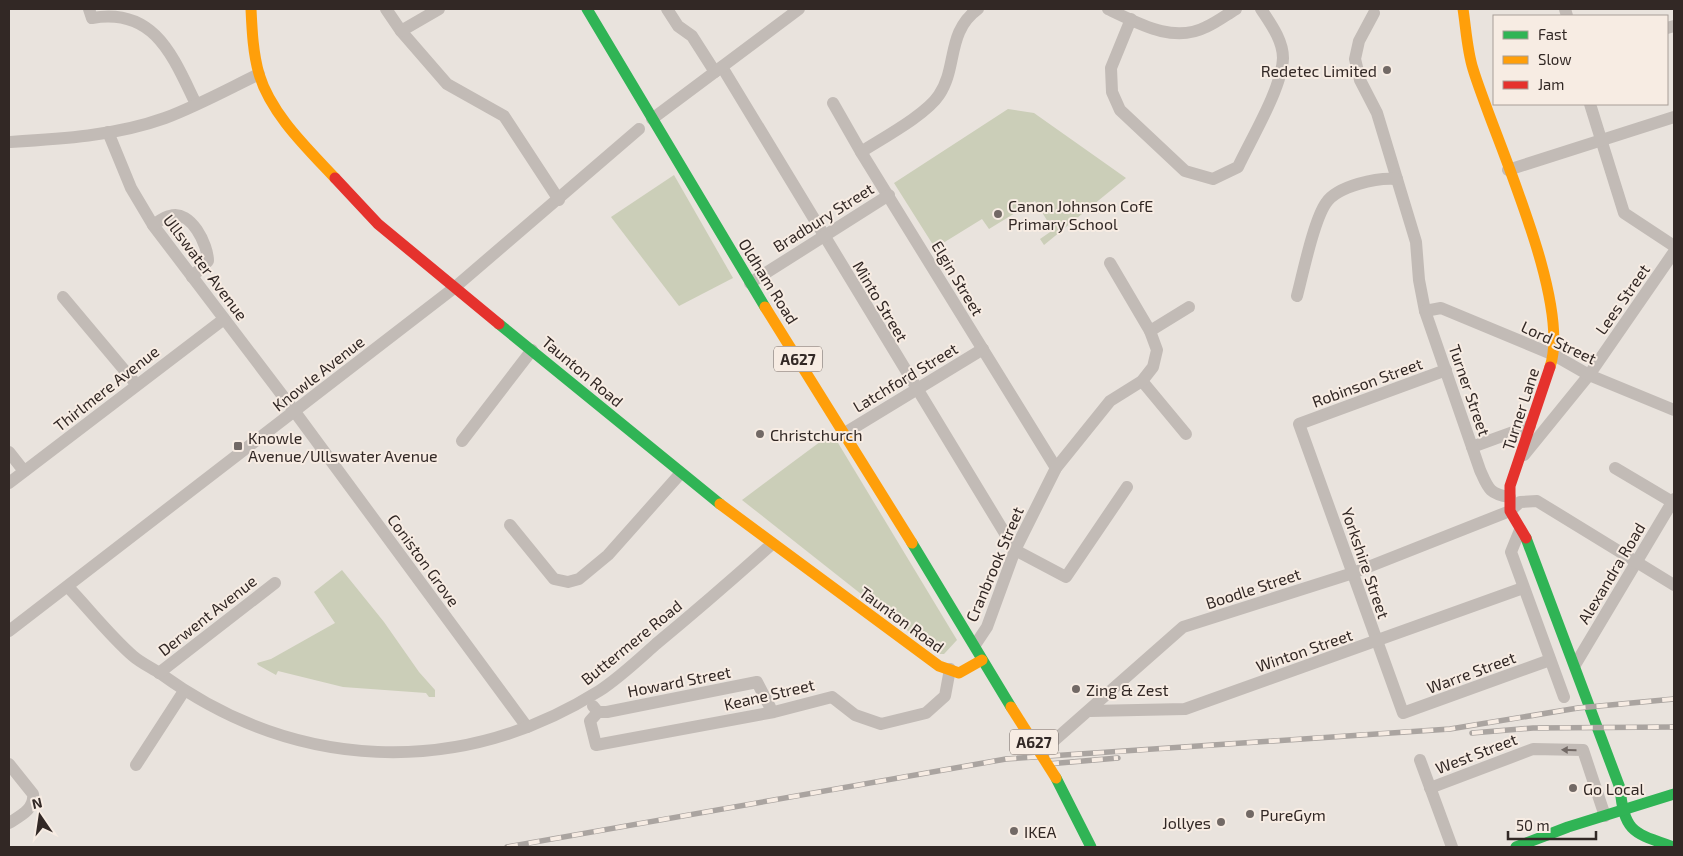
<svg xmlns="http://www.w3.org/2000/svg" width="1683" height="856" viewBox="0 0 1683 856" font-family="'Exo 2',sans-serif">
<style>
.green{fill:#cbceb8}
.lines{fill:none;stroke-linecap:round;stroke-linejoin:round}
.street{stroke:#c2bbb6;stroke-width:12}
.fast{stroke:#30b455;stroke-width:11}
.slow{stroke:#ff9f0a;stroke-width:11}
.jam{stroke:#e5322d;stroke-width:11}
.rail-casing{stroke:#aaa4a0;stroke-width:5.5}
.rail{stroke:#f7ece3;stroke-width:4;stroke-dasharray:11;stroke-linecap:butt}
.slow-bridge{stroke:#ff9f0a;stroke-width:11}
.oneway{fill:#736a66}
.poi-dot{fill:#726965;stroke:#f7ece3;stroke-width:2}
.labels{text-anchor:middle;dominant-baseline:central;stroke-width:4;stroke-linejoin:round;paint-order:stroke}
.shield{fill:#f7ece3;stroke:#6d635e;stroke-width:1}
.shield-label{font-size:15px;font-weight:bold;fill:#322825}
.poi-label{font-size:16px;fill:#322825;stroke:#f7ece3;text-anchor:start}
.street-label{font-size:16px;fill:#322825;stroke:#f7ece3}
</style>
<rect width="100%" height="100%" fill="#e9e3dd"/>
<g class="green">
<path d="M1008,109L1034,113L1126,178L1044,245L1040,239L1053,230L1035,201L989,229L982,219L935,248L894,183Z"/>
<path d="M674,175L733,278L679,306L611,217Z"/>
<path d="M832,433L957,640L944,654H937L742,500Z"/>
<path d="M342,570L384,622L419,672L435,690V697H429L426,693L343,687L278,671L276,675L258,665L257,663L271,659L335,623L314,592Z"/>
</g>
<g class="lines">
<g class="street">
<path d="M89,9L92,18C155,7 173,57 196,104"/>
<path d="M386,9L401,31L447,84L504,116L559,200"/>
<path d="M667,9L678,26L692,36L715,72"/>
<path d="M1108,9C1138,23 1173,44 1206,27C1217,22 1226,15 1236,9"/>
<path d="M1565,9L1567,16"/>
<path d="M1374,13L1359,41L1355,59L1360,80L1377,113L1416,242L1419,280L1425,311"/>
<path d="M1131,19L1111,68L1112,92L1120,110L1185,171L1213,179L1238,167C1251,139 1282,88 1283,58C1283,40 1270,23 1261,9"/>
<path d="M1667,28L1674,26"/>
<path d="M401,31L439,9"/>
<path d="M722,67L1015,550L1066,577L1127,487"/>
<path d="M833,103L861,152L1056,468"/>
<path d="M1590,104L1624,213L1674,246"/>
<path d="M652,119L799,9"/>
<path d="M108,132L131,188L153,225L295,412L527,727"/>
<path d="M9,142C61,139 115,136 165,118C197,106 228,89 259,74"/>
<path d="M861,152C881,139 926,115 939,95C958,67 946,32 978,9"/>
<path d="M1508,170L1674,117"/>
<path d="M153,225C158,222 164,217 170,216C191,209 208,245 208,261L192,277"/>
<path d="M750,283L889,195"/>
<path d="M1297,296C1303,273 1314,220 1326,203C1337,186 1378,177 1397,179"/>
<path d="M63,297L136,384"/>
<path d="M1150,331L1189,307"/>
<path d="M1446,370L1299,424L1403,713L1550,660"/>
<path d="M1142,381L1186,434"/>
<path d="M845,433L983,349"/>
<path d="M462,441L532,350"/>
<path d="M1472,447L1530,426"/>
<path d="M9,452L24,471"/>
<path d="M1524,455L1589,375L1674,252"/>
<path d="M1615,468L1674,503"/>
<path d="M9,483L224,319"/>
<path d="M1510,497C1489,494 1488,488 1480,470L1425,311L1441,308L1554,355L1589,375L1674,410"/>
<path d="M510,525L554,579L568,582L579,579L608,555L680,474"/>
<path d="M1520,530L1511,552L1564,697"/>
<path d="M68,587C89,609 110,636 133,656C141,663 152,668 161,674C295,771 458,779 599,691C619,678 638,660 656,644C696,611 734,578 772,544"/>
<path d="M9,631L454,288L639,129"/>
<path d="M975,645L987,627L1015,550L1056,468L1110,401L1142,381L1153,367L1157,350L1150,331L1110,263"/>
<path d="M1575,665L1674,499"/>
<path d="M159,673L275,583"/>
<path d="M593,706L598,712H607L757,682L770,707"/>
<path d="M1090,711L1185,709L1523,588"/>
<path d="M598,712L590,721L596,745L774,712L832,697L855,715L881,724L926,713L945,696L950,669"/>
<path d="M1040,753L1183,627L1353,573L1510,511L1520,502L1537,501L1674,585"/>
<path d="M1420,760L1452,847"/>
<path d="M9,764L33,794C35,809 20,816 9,823"/>
<path d="M136,765L184,691"/>
<path d="M1430,788L1533,749L1583,750L1605,816"/>
</g>
<g class="fast">
<path d="M587,9L765,307"/>
<path d="M499,324L720,504"/>
<path d="M1526,538L1620,788C1624,833 1634,833 1674,847"/>
<path d="M912,543L1011,707"/>
<path d="M1056,778L1091,847"/>
<path d="M1516,847L1568,827L1674,794"/>
</g>
<g class="slow">
<path d="M251,9C252,30 253,53 259,74C271,114 307,148 335,178"/>
<path d="M1463,9C1466,28 1467,50 1473,69C1494,138 1572,301 1550,367"/>
<path d="M765,307L912,543"/>
<path d="M720,504L939,666L959,673L982,660"/>
</g>
<g class="jam">
<path d="M335,178L378,224L499,324"/>
<path d="M1526,538L1510,511V486L1550,367"/>
</g>
<g class="rail-casing">
<g id="rail">
<path d="M1472,733L1533,728L1674,727"/>
<path d="M1048,764L1118,758"/>
<path d="M507,847L1006,759L1450,729L1578,708L1674,699"/>
</g>
</g>
<use href="#rail" class="rail"/>
<path class="slow-bridge" d="M1011,707L1056,778"/>
</g>
<defs><path id="oneway-solid" d="M-6-.8H1V-3.2L6.5 0L1 3.2V.8H-6Z" transform="scale(1.25)"/></defs>
<use class="oneway" href="#oneway-solid" transform="translate(1569 750) rotate(-179)"/>
<g class="poi-dot">
<circle cx="1387" cy="70" r="5"/>
<circle cx="998" cy="214" r="5"/>
<circle cx="760" cy="434" r="5"/>
<rect x="233" y="441" width="10" height="10" rx="2.5"/>
<circle cx="1076" cy="689" r="5"/>
<circle cx="1573" cy="788" r="5"/>
<circle cx="1250" cy="814" r="5"/>
<circle cx="1221" cy="822" r="5"/>
<circle cx="1014" cy="831" r="5"/>
</g>
<g class="labels">
<g class="shield">
<rect x="774" y="346.5" width="48" height="25" rx="4"/>
<rect x="1010" y="729.5" width="48" height="25" rx="4"/>
</g>
<g class="shield-label">
<text x="798" y="359">A627</text>
<text x="1034" y="742">A627</text>
</g>
<g class="poi-label">
<text x="1377" y="70" text-anchor="end">Redetec Limited</text>
<text x="1008" y="205">Canon Johnson CofE<tspan x="1008" dy="18">Primary School</tspan></text>
<text x="770" y="434">Christchurch</text>
<text x="248" y="437">Knowle<tspan x="248" dy="18">Avenue/Ullswater Avenue</tspan></text>
<text x="1086" y="689">Zing &amp; Zest</text>
<text x="1583" y="788">Go Local</text>
<text x="1260" y="814">PureGym</text>
<text x="1211" y="822" text-anchor="end">Jollyes</text>
<text x="1024" y="831">IKEA</text>
</g>
<g class="street-label">
<text transform="translate(823 217) rotate(-32)">Bradbury Street</text>
<text transform="translate(206 267) rotate(53)">Ullswater Avenue</text>
<text transform="translate(958 278) rotate(59)">Elgin Street</text>
<text transform="translate(769 281) rotate(58)">Oldham Road</text>
<text transform="translate(1622 299) rotate(-55)">Lees Street</text>
<text transform="translate(881 301) rotate(59)">Minto Street</text>
<text transform="translate(1559 342) rotate(25)">Lord Street</text>
<text transform="translate(583 371) rotate(40)">Taunton Road</text>
<text transform="translate(318 373) rotate(-38)">Knowle Avenue</text>
<text transform="translate(905 377) rotate(-31)">Latchford Street</text>
<text transform="translate(1367 382) rotate(-20)">Robinson Street</text>
<text transform="translate(106 388) rotate(-38)">Thirlmere Avenue</text>
<text transform="translate(1470 390) rotate(71)">Turner Street</text>
<text transform="translate(1520 409) rotate(-72)">Turner Lane</text>
<text transform="translate(424 560) rotate(54)">Coniston Grove</text>
<text transform="translate(1366 563) rotate(71)">Yorkshire Street</text>
<text transform="translate(994 564) rotate(-67)">Cranbrook Street</text>
<text transform="translate(1611 573) rotate(-59)">Alexandra Road</text>
<text transform="translate(1253 588) rotate(-18)">Boodle Street</text>
<text transform="translate(207 615) rotate(-38)">Derwent Avenue</text>
<text transform="translate(902 619) rotate(36)">Taunton Road</text>
<text transform="translate(631 642) rotate(-39)">Buttermere Road</text>
<text transform="translate(1304 650) rotate(-19)">Winton Street</text>
<text transform="translate(1471 672) rotate(-20)">Warre Street</text>
<text transform="translate(679 681) rotate(-11)">Howard Street</text>
<text transform="translate(769 694) rotate(-13)">Keane Street</text>
<text transform="translate(1476 753) rotate(-21)">West Street</text>
</g>
</g>
<rect width="1683" height="856" fill="none" stroke="#322825" stroke-width="20"/>
<rect x="1493" y="15" width="175" height="90" fill="#f7ece3" stroke="#a89e97"/>
<rect x="1503" y="31" width="25" height="8" fill="#30b455" stroke="#a89e97"/>
<text x="1538" y="40" font-size="15" fill="#322825">Fast</text>
<rect x="1503" y="56" width="25" height="8" fill="#ff9f0a" stroke="#a89e97"/>
<text x="1538" y="65" font-size="15" fill="#322825">Slow</text>
<rect x="1503" y="81" width="25" height="8" fill="#e5322d" stroke="#a89e97"/>
<text x="1538" y="90" font-size="15" fill="#322825">Jam</text>
<g transform="translate(40 816) rotate(347)" stroke="#f7ece3" stroke-width="4" paint-order="stroke">
<path d="M0-4L9 19L0 12L-9 19Z" fill="#322825"/>
<text y="-8" font-size="14" font-weight="bold" text-anchor="middle" fill="#322825">N</text>
</g>
<path d="M1508 831v8h88v-8" fill="none" stroke="#322825" stroke-width="2.5"/>
<text x="1516" y="831" font-size="15" fill="#322825" stroke="#f7ece3" stroke-width="4" paint-order="stroke">50 m</text>
</svg>
